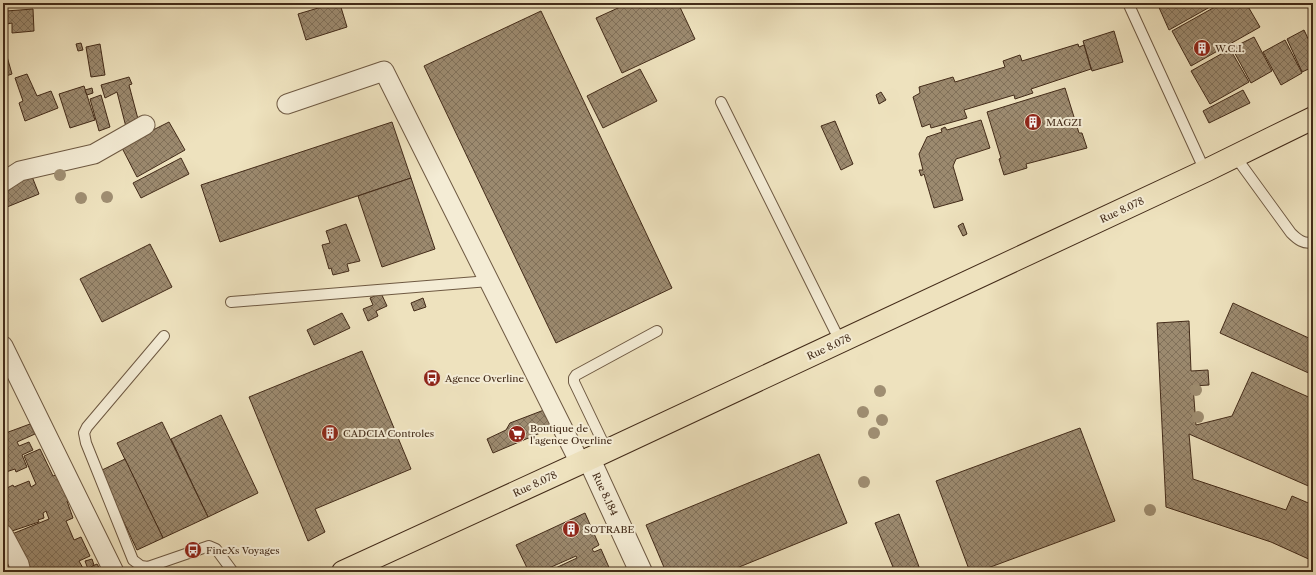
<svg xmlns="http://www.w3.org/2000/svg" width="1316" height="575" viewBox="0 0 1316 575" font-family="'Libre Caslon Text',serif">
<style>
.building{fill:url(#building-cross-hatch);stroke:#432b19}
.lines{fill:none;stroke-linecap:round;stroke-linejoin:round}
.service-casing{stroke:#6e5942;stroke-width:12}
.minor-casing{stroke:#6e5942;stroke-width:21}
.tertiary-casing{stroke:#6e5942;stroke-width:24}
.trunk-casing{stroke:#432b19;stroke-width:24}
.service{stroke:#f4ecd5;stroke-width:10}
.minor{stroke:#f4ecd5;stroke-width:19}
.tertiary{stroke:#f4ecd5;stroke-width:22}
.trunk{stroke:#eee2be;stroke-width:22}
.tree{fill:#9f8e72}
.labels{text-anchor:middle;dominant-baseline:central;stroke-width:4;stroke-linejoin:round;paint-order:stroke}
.poi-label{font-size:10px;fill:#432b19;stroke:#f4ecd5;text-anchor:start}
.street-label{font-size:10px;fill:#432b19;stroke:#f4ecd5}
</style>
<defs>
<pattern id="building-cross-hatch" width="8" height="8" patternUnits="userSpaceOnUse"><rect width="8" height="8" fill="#9c8a6f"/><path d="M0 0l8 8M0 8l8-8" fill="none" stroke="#81715a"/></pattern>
</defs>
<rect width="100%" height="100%" fill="#eee2be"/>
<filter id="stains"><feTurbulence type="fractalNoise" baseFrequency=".005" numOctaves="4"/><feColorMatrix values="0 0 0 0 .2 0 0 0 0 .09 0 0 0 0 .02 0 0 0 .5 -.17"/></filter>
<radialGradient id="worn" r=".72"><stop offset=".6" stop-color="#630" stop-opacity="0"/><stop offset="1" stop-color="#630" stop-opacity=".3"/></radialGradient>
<g class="building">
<path d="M335,3H342L340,4L347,27L306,40L298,14Z"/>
<path d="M629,3H678L695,39L622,73L596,18Z"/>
<path d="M1157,3H1217L1169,30Z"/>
<path d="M1222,3H1246L1260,27L1191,66L1172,31Z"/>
<path d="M33,9L34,31L12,33V23L7,24L6,11Z"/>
<path d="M541,11L672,288L556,343L424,66Z"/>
<path d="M1304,30L1313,49V67L1302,72L1287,39Z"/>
<path d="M1114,31L1123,62L1092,71L1083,41Z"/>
<path d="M1254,37L1272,71L1251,83L1232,48Z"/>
<path d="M1285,40L1302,73L1281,85L1263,52Z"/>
<path d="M81,43L83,50L78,51L76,44Z"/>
<path d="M100,44L105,75L91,77L86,47Z"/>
<path d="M1078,44L1079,47L1084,45L1091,69L1031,89L1033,93L1015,99L1014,95L964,110L967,118L931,128L930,124L922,127L913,97L920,93L919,87L953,77L955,82L1005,67L1003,61L1020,55L1022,61Z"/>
<path d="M1230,49L1249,82L1210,104L1191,71Z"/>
<path d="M6,53L12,74L3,77V54Z"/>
<path d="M640,69L657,101L603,128L587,96Z"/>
<path d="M27,74L37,96L51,91L58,108L25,121L19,103L23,101L15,78Z"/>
<path d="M129,77L132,84L129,85L138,119L126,127L117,92L105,98L101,85Z"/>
<path d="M84,86L95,120L70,128L59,94Z"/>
<path d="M92,88L93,93L87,95L85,90Z"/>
<path d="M1065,88L1079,133H1082L1087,148L1026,164L1027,168L1004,175L999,159L1001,158L987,112Z"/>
<path d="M1243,90L1250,103L1209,123L1203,111Z"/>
<path d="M881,92L886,100L879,104L876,95Z"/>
<path d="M101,95L110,127L99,131L90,99Z"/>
<path d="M981,120L990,148L956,159L953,166L963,200L934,208L924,174L921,176L919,170H923L919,154L927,137L942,132L941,129L945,127L947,130Z"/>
<path d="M835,121L853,164L841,170L821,126Z"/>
<path d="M169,122L185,150L137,177L121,146Z"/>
<path d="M392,122L411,178L220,242L201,185Z"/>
<path d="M181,158L189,174L141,198L133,183Z"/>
<path d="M31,174L39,194L7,207L3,197V192L10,189L7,183Z"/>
<path d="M411,178L435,249L382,267L358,196Z"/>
<path d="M963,223L967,234L963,236L958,226Z"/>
<path d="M346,224L360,261L347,264L349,271L333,275L331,268L329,269L322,245L330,243L326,231Z"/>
<path d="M150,244L172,287L102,322L80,279Z"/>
<path d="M381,293L387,306L376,311L378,316L368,321L363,309L373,305L370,298Z"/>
<path d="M423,298L426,307L414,311L411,303Z"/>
<path d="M1233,303L1313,340V375L1220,333Z"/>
<path d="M342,313L350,328L314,345L307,330Z"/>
<path d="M1189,321L1191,371L1208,370L1209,385L1193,386L1196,425L1232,416L1252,372L1313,399V488L1189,434L1193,479L1286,510L1292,496L1313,505V561L1271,542L1166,507L1157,323Z"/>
<path d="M362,351L411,469L315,509L325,532L308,541L249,397Z"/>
<path d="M544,410L552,428L493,453L487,439L506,430L510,423Z"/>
<path d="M221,415L258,493L208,517L171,439Z"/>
<path d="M162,422L208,517L163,538L117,443Z"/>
<path d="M30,424L35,434L17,442L19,446L29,442L33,450L22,455L27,467L16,472L15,469L3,473V434Z"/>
<path d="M1080,428L1115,521L977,572H970L936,481Z"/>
<path d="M40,449L53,476L56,475L69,500L67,501L73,518L66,521L74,540L81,537L90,556L79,561L84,570L97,564L102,572H31L12,534L49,519L46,511L43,513L44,518L38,520L39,522L9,532L3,523V490L13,485L14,487L29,481L31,487L36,484L24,456Z"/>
<path d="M819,454L847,523L727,572H666L646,525Z"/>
<path d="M125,459L163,538L137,550L100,471Z"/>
<path d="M585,513L599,545L592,549L594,552L601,549L611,572H547L577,558L576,556L540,572H529L516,545Z"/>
<path d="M899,514L921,572H895L875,523Z"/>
<path d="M92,559L94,565L88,569L85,561Z"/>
</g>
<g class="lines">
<g class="service-casing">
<g id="service">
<path d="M1128,3L1205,171"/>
<path d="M721,102L840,341"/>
<path d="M1235,156L1291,233C1297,239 1304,245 1313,242"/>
<path d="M231,302L489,281"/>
<path d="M164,336L87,427L84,433L86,443L133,560L141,566L148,567L209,546L216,549L233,572"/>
<path d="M607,451L574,382V378L576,375L657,331"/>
</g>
</g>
<g class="minor-casing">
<g id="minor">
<path d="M287,104L384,71L580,463"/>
<path d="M3,182L20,171L94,154L145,125"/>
<path d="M3,346L114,572"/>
<path d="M3,534L19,564L21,572"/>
</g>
</g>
<g class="tertiary-casing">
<path id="tertiary" d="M589,459L641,572"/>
</g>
<g class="trunk-casing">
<path id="trunk" d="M343,572L589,459L1205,171L1313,118"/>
</g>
<use href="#service" class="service"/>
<use href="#minor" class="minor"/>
<use href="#tertiary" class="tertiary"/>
<use href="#trunk" class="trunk"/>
</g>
<g class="tree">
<circle cx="60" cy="175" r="6"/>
<circle cx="107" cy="197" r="6"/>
<circle cx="81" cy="198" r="6"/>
<circle cx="1196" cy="390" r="6"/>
<circle cx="880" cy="391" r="6"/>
<circle cx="863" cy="412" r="6"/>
<circle cx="1198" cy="417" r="6"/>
<circle cx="882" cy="420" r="6"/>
<circle cx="874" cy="433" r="6"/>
<circle cx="864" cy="482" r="6"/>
<circle cx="1150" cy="510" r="6"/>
</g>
<defs>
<g id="building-disc" transform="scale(0.9)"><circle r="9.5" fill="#8f2418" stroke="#f4ecd5"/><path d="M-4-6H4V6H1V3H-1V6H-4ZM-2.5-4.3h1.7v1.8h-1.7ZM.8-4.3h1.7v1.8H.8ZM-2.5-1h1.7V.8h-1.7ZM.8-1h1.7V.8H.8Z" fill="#fff"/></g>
<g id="bus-disc" transform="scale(0.9)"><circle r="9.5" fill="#8f2418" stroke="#f4ecd5"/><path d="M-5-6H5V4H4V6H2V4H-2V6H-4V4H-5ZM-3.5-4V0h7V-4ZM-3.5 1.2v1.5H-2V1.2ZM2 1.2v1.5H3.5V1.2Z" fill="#fff"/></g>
<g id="supermarket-disc" transform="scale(0.9)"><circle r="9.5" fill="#8f2418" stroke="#f4ecd5"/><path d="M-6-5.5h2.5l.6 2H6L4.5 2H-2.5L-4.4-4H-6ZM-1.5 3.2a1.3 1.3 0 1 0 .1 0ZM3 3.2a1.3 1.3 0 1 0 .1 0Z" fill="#fff"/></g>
</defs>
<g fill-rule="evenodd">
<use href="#building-disc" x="1202" y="48"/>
<use href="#building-disc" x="1033" y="122"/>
<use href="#bus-disc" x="432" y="378"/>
<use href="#building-disc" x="330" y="433"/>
<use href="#supermarket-disc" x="517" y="434"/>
<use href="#building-disc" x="571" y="529"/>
<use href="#bus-disc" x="193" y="550"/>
</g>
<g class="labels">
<g class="poi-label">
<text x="1215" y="48">W.C.I.</text>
<text x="1046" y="122">MAGZI</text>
<text x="445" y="378">Agence Overline</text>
<text x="530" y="428">Boutique de<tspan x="530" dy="12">l'agence Overline</tspan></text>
<text x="343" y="433">CADCIA Controles</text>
<text x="584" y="529">SOTRABE</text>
<text x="206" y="550">FineXs Voyages</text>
</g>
<g class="street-label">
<text transform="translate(1122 210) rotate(-25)">Rue 8.078</text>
<text transform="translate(829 347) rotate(-25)">Rue 8.078</text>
<text transform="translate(535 484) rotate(-25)">Rue 8.078</text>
<text transform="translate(605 494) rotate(65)">Rue 8.184</text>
</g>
</g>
<rect width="1316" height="575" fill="none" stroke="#eee2be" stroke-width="16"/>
<rect x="4" y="4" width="1308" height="567" fill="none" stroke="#432b19" stroke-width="2"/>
<rect x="8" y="8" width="1300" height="559" fill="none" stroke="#432b19"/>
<rect width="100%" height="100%" filter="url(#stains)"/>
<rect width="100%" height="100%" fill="url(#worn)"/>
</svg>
